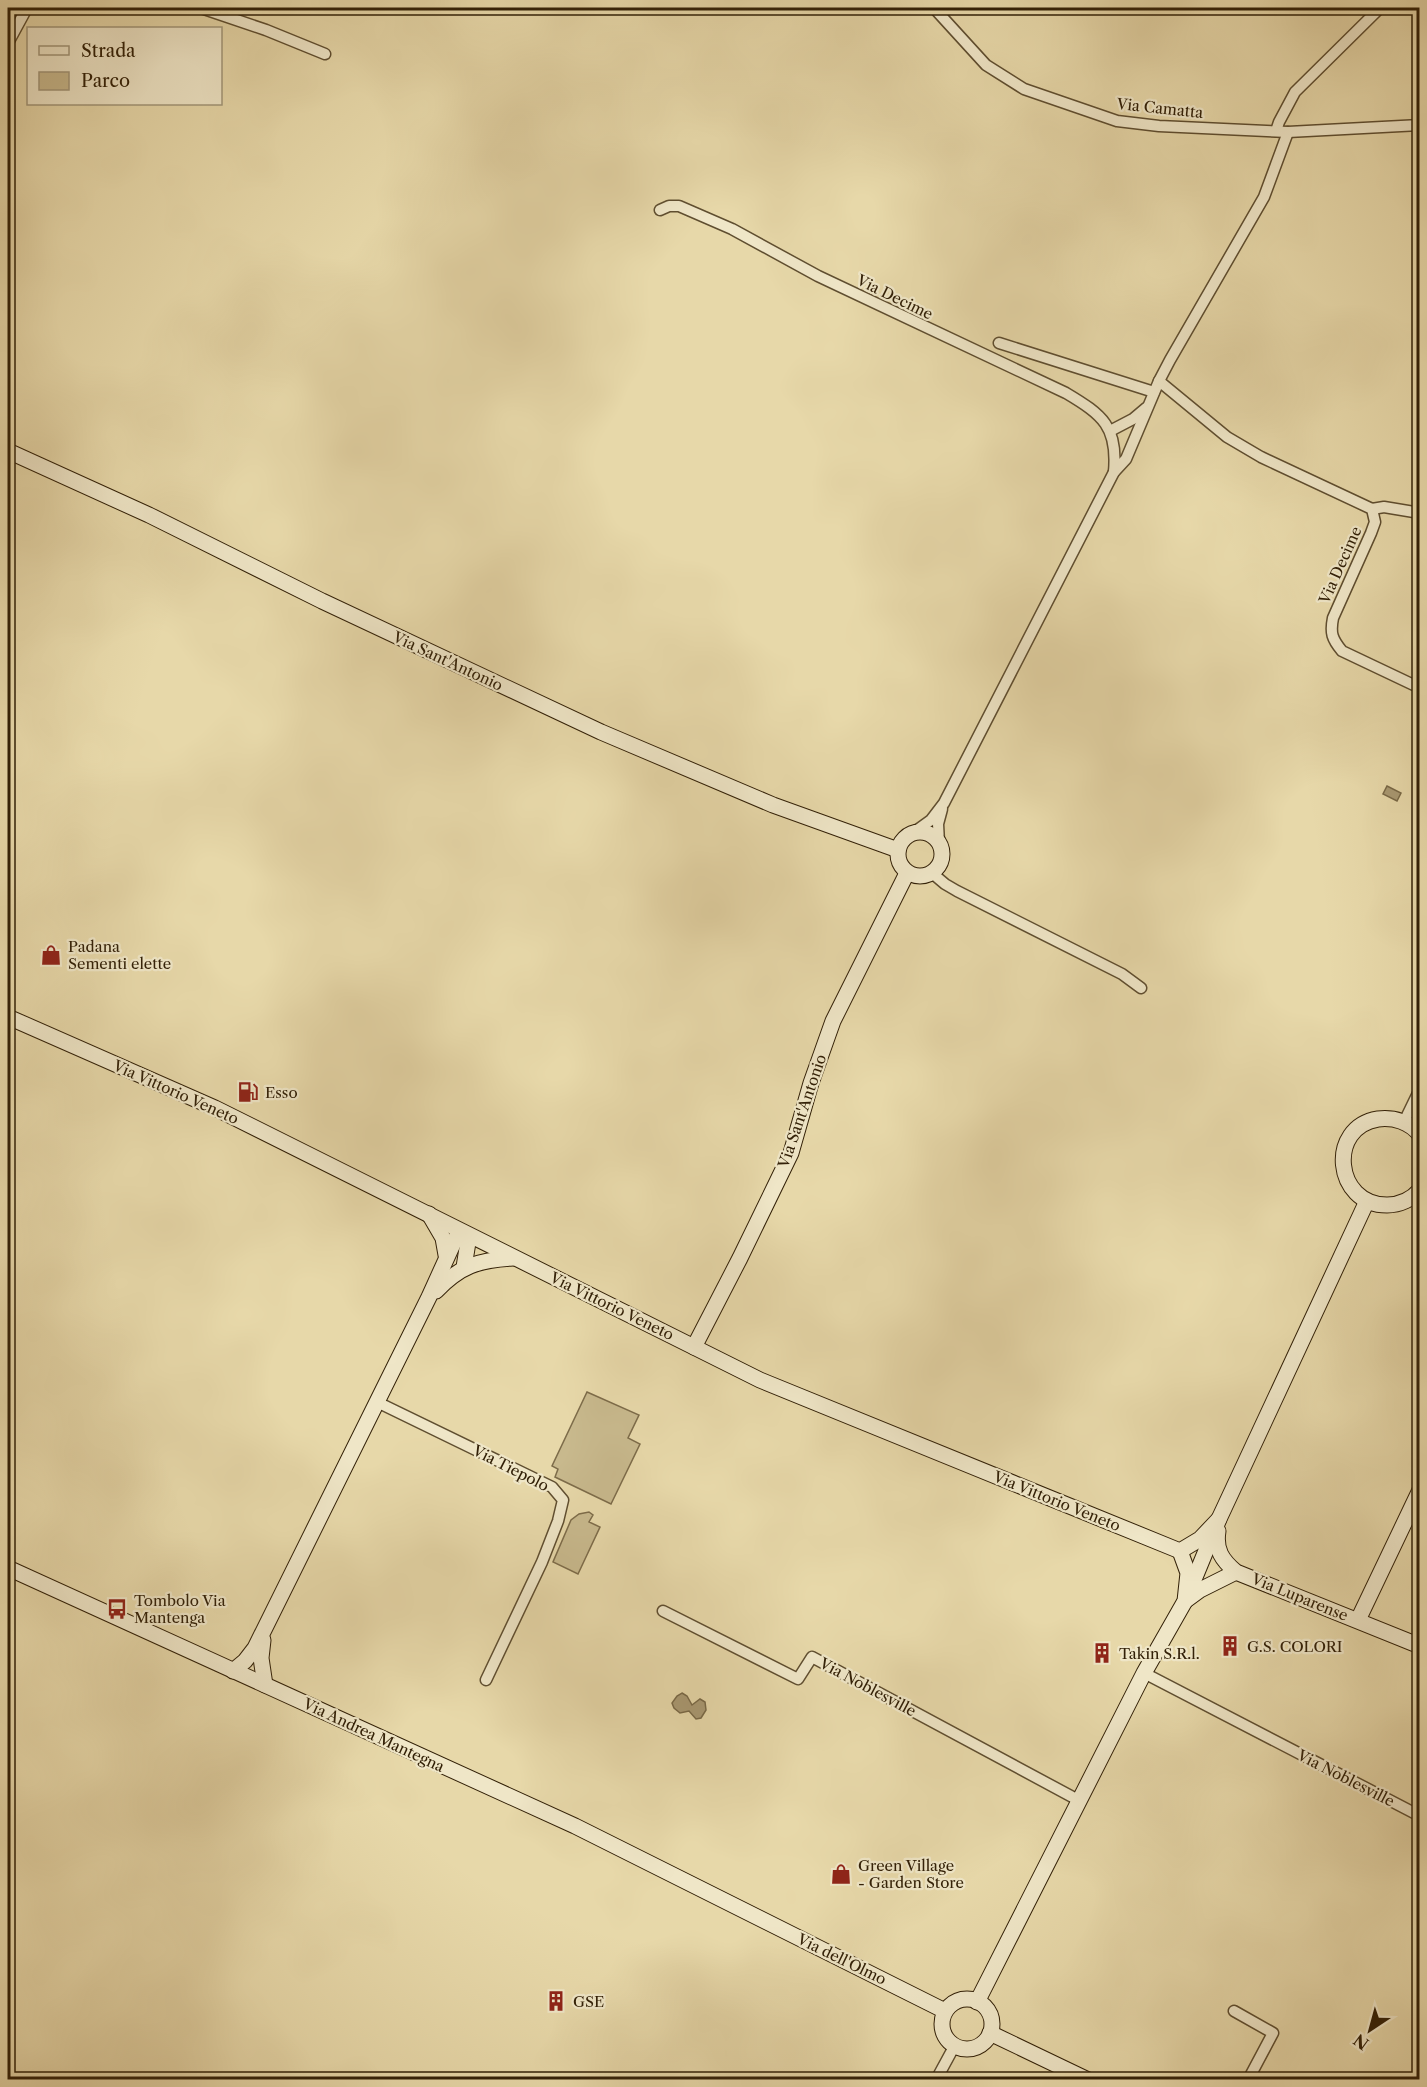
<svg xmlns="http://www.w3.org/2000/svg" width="1427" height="2087" viewBox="0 0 1427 2087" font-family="'Libre Caslon Text',serif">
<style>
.green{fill:#c8b98d;stroke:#7d6c4a;stroke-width:1.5}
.water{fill:#a99972;stroke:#796947;stroke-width:1.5}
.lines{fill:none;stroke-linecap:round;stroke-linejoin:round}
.street-casing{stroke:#5f4e30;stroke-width:13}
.secondary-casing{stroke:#322007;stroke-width:17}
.street{stroke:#efe6c7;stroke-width:10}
.secondary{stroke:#efe6c7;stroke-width:15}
.labels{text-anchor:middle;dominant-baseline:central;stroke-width:4.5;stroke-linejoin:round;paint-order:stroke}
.street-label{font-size:15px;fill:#322007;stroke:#efe6c7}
.poi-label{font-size:15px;fill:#322007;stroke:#efe6c7;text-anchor:start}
</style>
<rect width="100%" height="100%" fill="#e7d8a9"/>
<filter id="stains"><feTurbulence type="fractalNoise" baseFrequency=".00333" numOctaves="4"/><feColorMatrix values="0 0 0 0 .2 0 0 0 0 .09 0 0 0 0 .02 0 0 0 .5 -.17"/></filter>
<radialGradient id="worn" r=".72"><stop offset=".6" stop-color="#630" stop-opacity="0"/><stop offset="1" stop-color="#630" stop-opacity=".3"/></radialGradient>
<g class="green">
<path d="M587,1392L639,1415L628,1438L640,1444L611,1504L555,1477L558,1469L552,1466Z"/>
<path d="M589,1512L593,1515L589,1522L600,1527L578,1574L553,1562L571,1520L579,1514Z"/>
</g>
<g class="water">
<path d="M1387,786L1401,793L1397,801L1383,794Z"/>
<path d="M682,1693L687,1696L692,1705L700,1699L705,1702L706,1710L701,1718L696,1719L689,1711L680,1713L674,1708L672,1703L677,1696Z"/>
</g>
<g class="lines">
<g class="street-casing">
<g id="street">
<path d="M201,8L266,30L325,54"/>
<path d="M934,8L986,65L1024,89L1117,121L1159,126L1288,132L1420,125"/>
<path d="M8,43L27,8"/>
<path d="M1276,131L1279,122L1295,92L1380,8"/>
<path d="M660,210L669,206H679L732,229L818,276L1066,393C1103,415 1118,427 1114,472"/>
<path d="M999,343L1154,392"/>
<path d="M1159,381L1227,437L1261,457L1372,509L1375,522L1371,533L1333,618C1330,633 1332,639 1342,651L1420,688"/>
<path d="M1110,431L1133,419L1146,408"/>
<path d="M1372,509L1384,507L1420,513"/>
<path d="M913,833L931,820L944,803L1114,472L1126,459L1159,381L1170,360L1264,197L1288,132"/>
<path d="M939,843L938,824L942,809"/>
<path d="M932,873L945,884L957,891L1122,974L1141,988"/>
<path d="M1404,1122L1420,1089"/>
<path d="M377,1402L552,1487L563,1500L558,1521L542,1562L486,1680"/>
<path d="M663,1611L798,1679L812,1657L1080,1801"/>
<path d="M1144,1673L1420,1816"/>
<path d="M1234,2011L1273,2033L1248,2080"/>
<path d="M936,2080L955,2045"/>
</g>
</g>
<g class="secondary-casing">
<g id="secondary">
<path d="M8,451L149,515L322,601L601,732L773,805L898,850"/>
<circle cx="920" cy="854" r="22"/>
<path d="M8,1017L215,1108L760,1380L1180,1551L1200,1539L1219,1519"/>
<path d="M1420,1135C1410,1122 1394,1117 1378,1119C1327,1127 1334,1205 1387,1205C1400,1205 1412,1199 1420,1190"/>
<path d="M429,1214L443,1238L446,1255"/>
<path d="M464,1267L469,1236"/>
<path d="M436,1291C460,1266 478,1260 513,1258"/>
<path d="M694,1347L740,1258L791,1153L811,1083L833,1021L907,873"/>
<path d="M1218,1531C1215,1550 1222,1560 1236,1572L1420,1646"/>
<path d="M8,1568L575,1826L945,2011"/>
<path d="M1191,1587L1219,1519L1367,1201"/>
<path d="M1185,1601L1200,1590L1236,1572"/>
<path d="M1358,1620L1420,1490"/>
<path d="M263,1640L261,1658L265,1685"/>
<path d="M233,1671L245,1661L255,1648L429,1297L459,1231"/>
<circle cx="967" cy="2024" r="25"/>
<path d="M977,2002L1144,1673L1185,1601L1188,1573L1180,1551"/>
<path d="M990,2033L1088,2080"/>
</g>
</g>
<use href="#street" class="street"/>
<use href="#secondary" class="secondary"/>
</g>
<defs>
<g id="shop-bare" transform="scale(1.62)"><path d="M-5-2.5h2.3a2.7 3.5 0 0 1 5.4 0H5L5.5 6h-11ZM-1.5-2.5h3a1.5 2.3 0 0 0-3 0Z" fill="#8f2418" stroke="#efe6c7" stroke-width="2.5" paint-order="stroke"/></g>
<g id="fuel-bare" transform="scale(1.62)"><path d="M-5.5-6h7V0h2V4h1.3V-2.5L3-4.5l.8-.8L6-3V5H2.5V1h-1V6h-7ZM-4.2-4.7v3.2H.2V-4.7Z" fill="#8f2418" stroke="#efe6c7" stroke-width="2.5" paint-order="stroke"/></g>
<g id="bus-bare" transform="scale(1.62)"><path d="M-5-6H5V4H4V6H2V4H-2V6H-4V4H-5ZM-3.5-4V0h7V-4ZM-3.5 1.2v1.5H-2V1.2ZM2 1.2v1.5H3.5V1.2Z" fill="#8f2418" stroke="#efe6c7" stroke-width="2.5" paint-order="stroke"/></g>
<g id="building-bare" transform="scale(1.62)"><path d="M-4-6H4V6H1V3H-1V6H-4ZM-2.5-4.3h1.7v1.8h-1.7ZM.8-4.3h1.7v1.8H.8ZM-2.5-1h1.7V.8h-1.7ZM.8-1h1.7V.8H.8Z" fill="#8f2418" stroke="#efe6c7" stroke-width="2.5" paint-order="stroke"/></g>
</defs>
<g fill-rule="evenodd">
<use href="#shop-bare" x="51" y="955"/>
<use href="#fuel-bare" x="248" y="1092"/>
<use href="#bus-bare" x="117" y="1609"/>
<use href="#building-bare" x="1230" y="1646"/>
<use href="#building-bare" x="1102" y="1653"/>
<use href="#shop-bare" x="841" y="1874"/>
<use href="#building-bare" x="556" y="2001"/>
</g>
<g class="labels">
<g class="street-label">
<text transform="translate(1160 108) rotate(6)">Via Camatta</text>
<text transform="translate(895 297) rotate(26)">Via Decime</text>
<text transform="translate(1340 565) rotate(-66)">Via Decime</text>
<text transform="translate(448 661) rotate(25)">Via Sant'Antonio</text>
<text transform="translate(176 1092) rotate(24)">Via Vittorio Veneto</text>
<text transform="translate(802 1111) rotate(-71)">Via Sant'Antonio</text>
<text transform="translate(612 1306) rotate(26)">Via Vittorio Veneto</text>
<text transform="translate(511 1468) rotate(27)">Via Tiepolo</text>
<text transform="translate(1057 1501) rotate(22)">Via Vittorio Veneto</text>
<text transform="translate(1300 1597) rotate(22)">Via Luparense</text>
<text transform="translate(868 1687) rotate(28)">Via Noblesville</text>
<text transform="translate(374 1735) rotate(25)">Via Andrea Mantegna</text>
<text transform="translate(1346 1778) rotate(27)">Via Noblesville</text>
<text transform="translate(842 1959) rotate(26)">Via dell'Olmo</text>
</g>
<g class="poi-label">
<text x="68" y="946">Padana<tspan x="68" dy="17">Sementi elette</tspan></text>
<text x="265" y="1092">Esso</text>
<text x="134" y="1600">Tombolo Via<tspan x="134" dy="17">Mantenga</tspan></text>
<text x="1247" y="1646">G.S. COLORI</text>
<text x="1119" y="1653">Takin S.R.l.</text>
<text x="858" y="1865">Green Village<tspan x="858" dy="17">- Garden Store</tspan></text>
<text x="573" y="2001">GSE</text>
</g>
</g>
<rect width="1427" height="2087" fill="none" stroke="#e7d8a9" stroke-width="30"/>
<rect x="9" y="9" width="1409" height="2069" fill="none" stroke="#322007" stroke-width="3"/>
<rect x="15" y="15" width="1397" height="2057" fill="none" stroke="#322007" stroke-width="1.5"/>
<rect x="27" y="27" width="195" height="78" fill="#efe6c7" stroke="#a3977a" stroke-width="1.5"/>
<rect x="39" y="46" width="30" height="9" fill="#efe6c7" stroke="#a3977a" stroke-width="1.5"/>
<text x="81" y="57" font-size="18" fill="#322007">Strada</text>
<rect x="39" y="72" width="30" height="18" fill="#c8b98d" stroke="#a3977a" stroke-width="1.5"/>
<text x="81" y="87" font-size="18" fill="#322007">Parco</text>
<g transform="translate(1370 2030) rotate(216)" stroke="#efe6c7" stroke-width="4.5" paint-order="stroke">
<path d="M0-4.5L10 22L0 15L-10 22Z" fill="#322007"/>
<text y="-9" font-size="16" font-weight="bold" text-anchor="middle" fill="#322007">N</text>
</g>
<rect width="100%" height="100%" filter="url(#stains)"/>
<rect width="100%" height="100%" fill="url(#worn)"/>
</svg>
